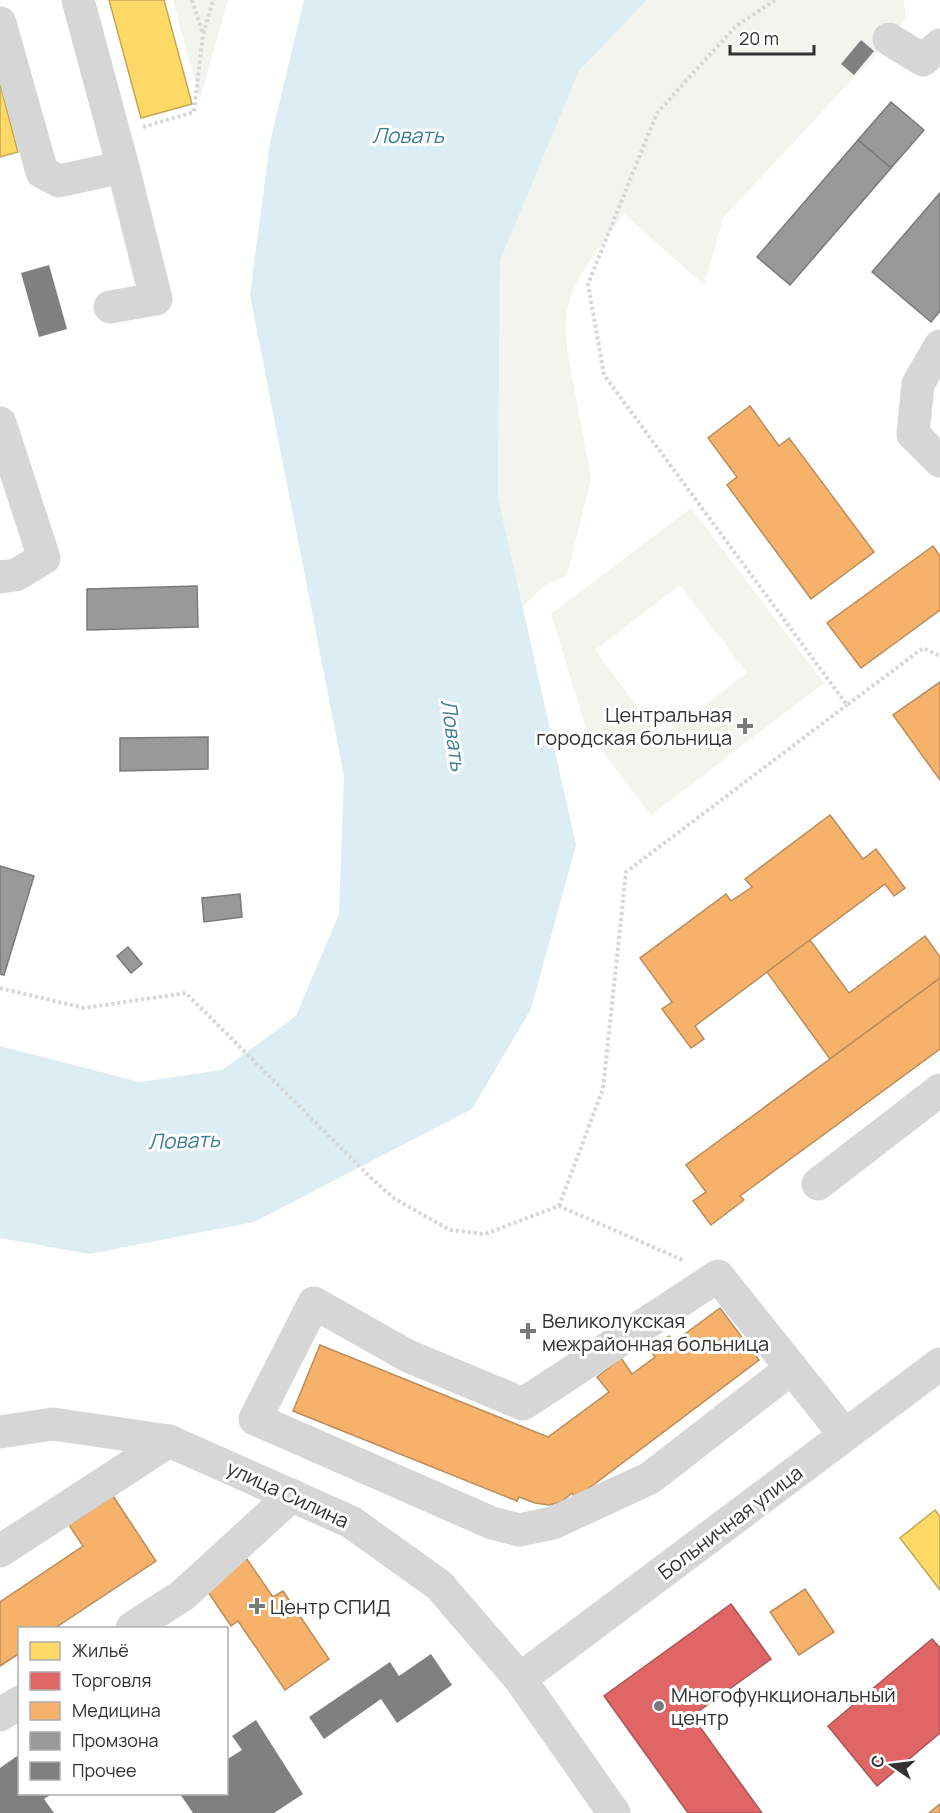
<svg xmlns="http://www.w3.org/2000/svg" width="940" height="1813" viewBox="0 0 940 1813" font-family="Manrope,sans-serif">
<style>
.green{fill:#f2f5ed;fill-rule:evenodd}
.water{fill:#dcedf3}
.homes{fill:#ffd966;stroke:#c2a756;stroke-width:1.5}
.shops{fill:#e06666;stroke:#ac5656;stroke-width:1.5}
.health{fill:#f6b26b;stroke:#bb8c5a;stroke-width:1.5}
.industry{fill:#999;stroke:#7a7a7a;stroke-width:1.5}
.building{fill:#808080}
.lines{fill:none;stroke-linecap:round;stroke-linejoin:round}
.path{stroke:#d6d6d6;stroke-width:4;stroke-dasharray:3 3;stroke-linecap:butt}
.minor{stroke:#d6d6d6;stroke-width:33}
.poi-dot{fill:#7a7a7a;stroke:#fff;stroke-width:2}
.labels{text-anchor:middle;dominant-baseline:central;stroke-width:6;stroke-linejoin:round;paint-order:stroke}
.poi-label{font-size:20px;fill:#323232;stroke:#fff;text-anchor:start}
.street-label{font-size:20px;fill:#323232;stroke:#fff}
.water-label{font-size:21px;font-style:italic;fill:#3d7e97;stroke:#fff}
</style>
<rect width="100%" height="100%" fill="#fff"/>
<g class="green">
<path d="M173,0H228L200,99Z"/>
<path d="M647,0H904L906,19L876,54L723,218L704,285L624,214C604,242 572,278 567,312C565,325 566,337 567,350L591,478L567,576L544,586L523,607L498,497L500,261L579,71Z"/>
<path d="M691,508L824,683L651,815L587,731L551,614ZM680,585L747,673L661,738L595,650Z"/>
</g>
<path class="water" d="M304,0H647L579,71L500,261L498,497L576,845L531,1009L472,1109L254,1222L89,1254L0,1238V1046L140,1082L222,1070L296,1016L339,914L344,776L250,295L270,142Z"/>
<g class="homes">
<path d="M164,0L192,104L141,118L109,0Z"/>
<path d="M0,84L18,152L0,157Z"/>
<path d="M935,1510L940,1517V1590L900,1538Z"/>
</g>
<g class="shops">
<path d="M731,1604L771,1659L692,1716L762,1813H688L604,1696Z"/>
<path d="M932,1639L940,1648V1733L877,1786L828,1726Z"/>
</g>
<g class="health">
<path d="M750,406L779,446L789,438L874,552L811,599L727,485L737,477L708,438Z"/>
<path d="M933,546L940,556V610L861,668L827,623Z"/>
<path d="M940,682V780L893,715Z"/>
<path d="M830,815L863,859L876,849L905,888L894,896L885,884L695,1026L704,1039L691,1048L662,1009L672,1002L640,958L726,894L731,901L752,887L745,879Z"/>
<path d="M925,936L940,957V978L830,1059L767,972L810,940L849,993Z"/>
<path d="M940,978V1049L740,1196L744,1200L711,1225L693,1201L706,1192L686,1165Z"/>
<path d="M720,1308L759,1360L576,1498L572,1493L561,1502L549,1505L535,1503L519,1497L517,1501L293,1411L320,1345L548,1437L609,1392L597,1377L621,1358L632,1374L655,1357L650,1350L669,1336L674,1342Z"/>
<path d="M113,1496L156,1561L55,1628H20V1653L0,1666V1602L83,1546L69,1525Z"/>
<path d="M244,1555L273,1597L283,1591L329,1659L285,1690L238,1621L231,1626L202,1583Z"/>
<path d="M805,1589L834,1632L799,1655L770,1612Z"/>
<path d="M940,1804V1813H929Z"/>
</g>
<g class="industry">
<path d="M891,102L924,130L891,168L858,140Z"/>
<path d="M858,140L891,168L790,285L757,257Z"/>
<path d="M940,193V311L931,322L872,272Z"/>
<path d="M197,586L198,627L87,630V589Z"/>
<path d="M208,737V769L120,771V738Z"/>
<path d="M0,866L34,876L4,975L0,974Z"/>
<path d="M240,894L242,917L204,922L202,898Z"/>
<path d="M128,947L142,964L131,973L117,956Z"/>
</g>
<g class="building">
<path d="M861,40L874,51L854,75L841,64Z"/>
<path d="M49,265L67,329L39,337L21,273Z"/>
<path d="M431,1654L452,1685L397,1723L381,1699L324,1739L309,1717L390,1662L399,1676Z"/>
<path d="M256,1720L303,1794L274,1813H193L180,1794H226V1760L242,1750L232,1736Z"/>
<path d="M20,1754V1794H52L44,1799L54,1813H0V1768Z"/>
</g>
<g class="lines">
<g class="path">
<path d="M192,0L203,34"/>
<path d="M775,0L736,26L657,113L588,284L604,375L847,705L923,648L940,656"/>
<path d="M143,127L194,112L203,35L213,0"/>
<path d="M0,988L84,1008L186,993L371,1178L395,1199L450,1230L485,1234L559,1206L685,1261"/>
<path d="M559,1206L603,1089L626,872L847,705"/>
</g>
<g class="minor">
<path d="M78,0L123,167L156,299L110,307"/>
<path d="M0,23L42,172L59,181L123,167"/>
<path d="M889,39L923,60L940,45"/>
<path d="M940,346L918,384L913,434L940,461"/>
<path d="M0,423L44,558L16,575L0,577"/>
<path d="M818,1184L940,1090"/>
<path d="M792,1368L650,1478L553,1523L519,1530L492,1523L255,1419L314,1303L408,1356L523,1404L718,1276L845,1435"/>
<path d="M0,1432L53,1424L169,1441L351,1522L439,1585L520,1679L614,1813"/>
<path d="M0,1551L169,1441"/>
<path d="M132,1628L183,1595L292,1495"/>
<path d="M520,1679L940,1364"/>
<path d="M0,1715L20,1702"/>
</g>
</g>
<g class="poi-dot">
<path d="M742 717h6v6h6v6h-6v6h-6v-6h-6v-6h6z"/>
<path d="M525 1322h6v6h6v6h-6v6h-6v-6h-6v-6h6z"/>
<path d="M254 1597h6v6h6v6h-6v6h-6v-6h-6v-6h6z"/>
<circle cx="659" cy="1706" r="6"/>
</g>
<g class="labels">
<g class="poi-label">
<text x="732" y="714" text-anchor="end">Центральная<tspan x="732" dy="23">городская больница</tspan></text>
<text x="542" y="1320">Великолукская<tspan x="542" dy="23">межрайонная больница</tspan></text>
<text x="270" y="1606">Центр СПИД</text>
<text x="671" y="1694">Многофункциональный<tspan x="671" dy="23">центр</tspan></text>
</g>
<g class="street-label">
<text transform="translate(288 1494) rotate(25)">улица Силина</text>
<text transform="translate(730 1522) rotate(-37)">Больничная улица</text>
</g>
<g class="water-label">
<text x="408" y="135">Ловать</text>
<text transform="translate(454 735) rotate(82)">Ловать</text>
<text transform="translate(184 1140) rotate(-2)">Ловать</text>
</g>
</g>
<rect x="18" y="1627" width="210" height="168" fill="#ffffff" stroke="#adadad" stroke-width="1.5"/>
<rect x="30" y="1642" width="30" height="18" fill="#ffd966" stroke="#adadad" stroke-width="1.5"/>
<text x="72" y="1657" font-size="18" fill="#323232">Жильё</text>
<rect x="30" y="1672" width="30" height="18" fill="#e06666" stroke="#adadad" stroke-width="1.5"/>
<text x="72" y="1687" font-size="18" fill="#323232">Торговля</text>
<rect x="30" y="1702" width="30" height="18" fill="#f6b26b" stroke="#adadad" stroke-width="1.5"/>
<text x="72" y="1717" font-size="18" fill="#323232">Медицина</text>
<rect x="30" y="1732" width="30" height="18" fill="#999999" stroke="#adadad" stroke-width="1.5"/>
<text x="72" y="1747" font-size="18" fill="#323232">Промзона</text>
<rect x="30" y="1762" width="30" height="18" fill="#808080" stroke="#adadad" stroke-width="1.5"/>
<text x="72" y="1777" font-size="18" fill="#323232">Прочее</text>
<g transform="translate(892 1765) rotate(284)" stroke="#ffffff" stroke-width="4.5" paint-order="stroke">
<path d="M0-4.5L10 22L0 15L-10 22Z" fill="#323232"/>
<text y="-9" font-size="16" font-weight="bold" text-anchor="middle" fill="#323232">С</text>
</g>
<path d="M730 45v9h84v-9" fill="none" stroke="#323232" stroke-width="3"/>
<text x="739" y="45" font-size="18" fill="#323232" stroke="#ffffff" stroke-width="4.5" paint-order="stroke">20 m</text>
</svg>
